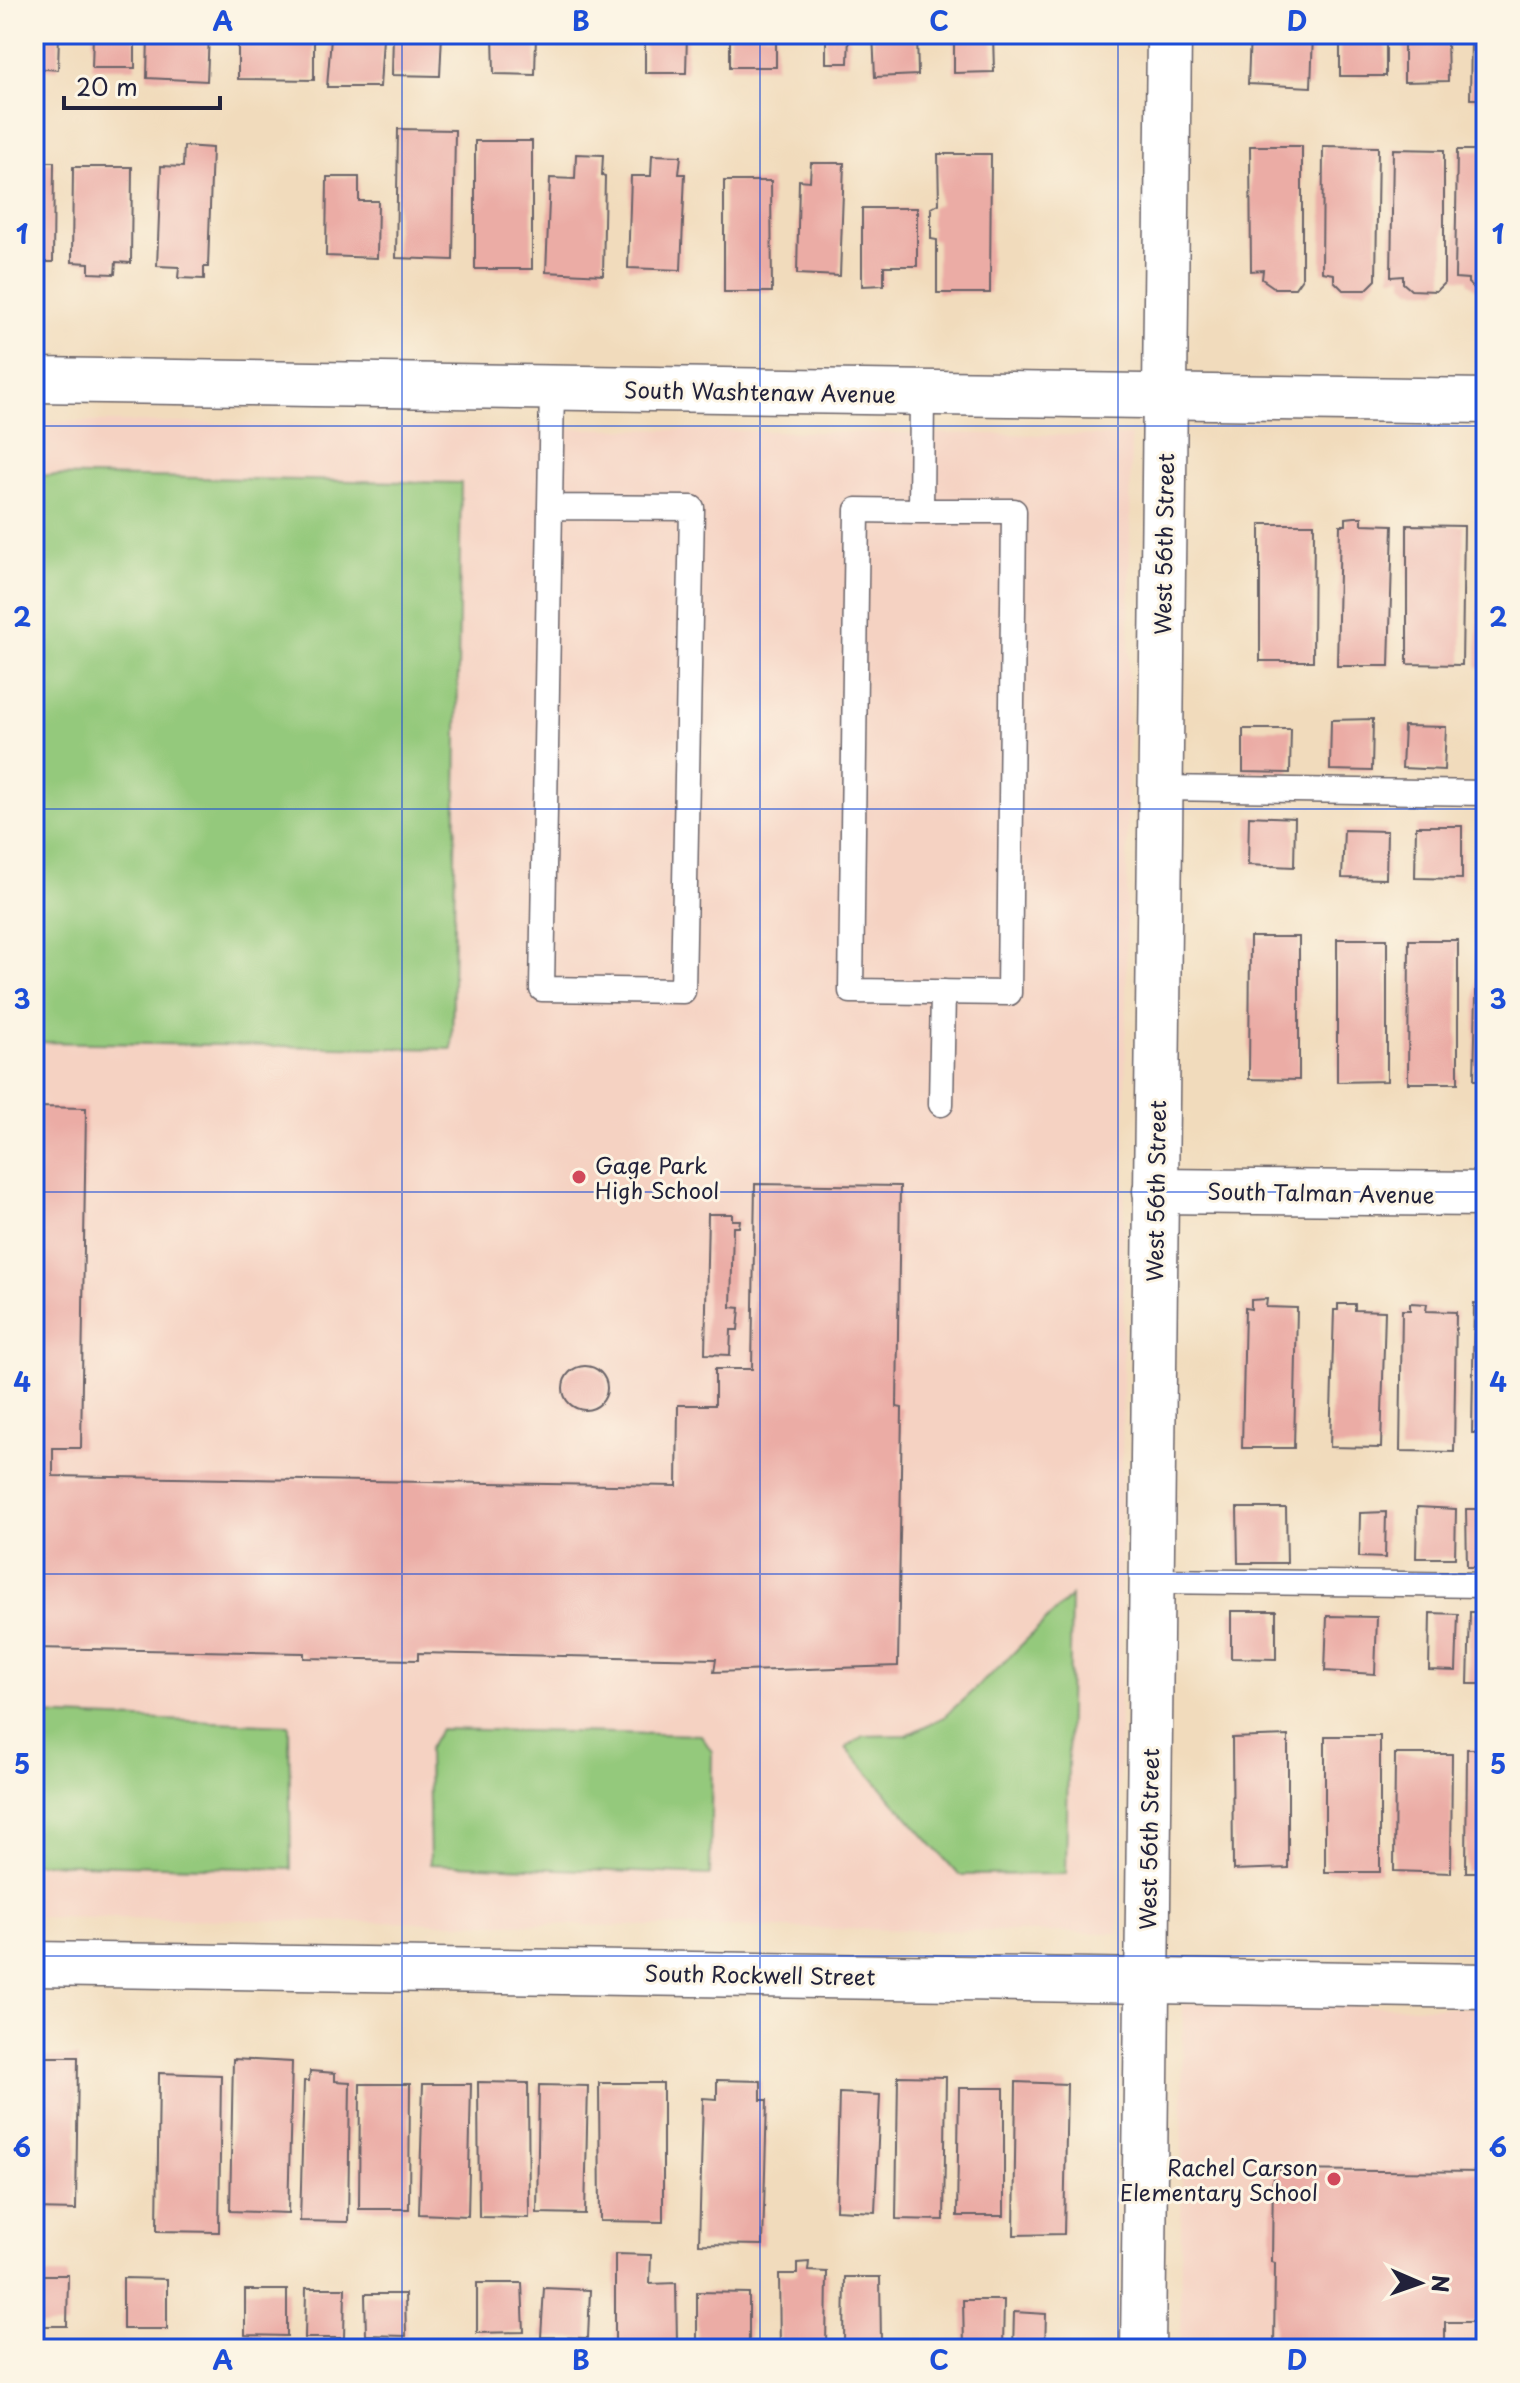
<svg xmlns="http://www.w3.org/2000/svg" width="1520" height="2383" viewBox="0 0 1520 2383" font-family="'Playpen Sans',sans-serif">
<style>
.built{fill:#f5d2c2}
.green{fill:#94c97b;stroke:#5b765b;stroke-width:2}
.building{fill:#ebaca5}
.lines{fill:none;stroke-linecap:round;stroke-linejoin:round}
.lane-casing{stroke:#6a6368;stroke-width:27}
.street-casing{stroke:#6a6368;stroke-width:47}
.lane{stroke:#fff;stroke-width:24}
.street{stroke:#fff;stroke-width:44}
.grid{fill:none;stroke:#1d4ed8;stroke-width:2;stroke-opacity:0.55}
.poi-dot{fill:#d1495b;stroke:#fcf5e5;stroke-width:3}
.labels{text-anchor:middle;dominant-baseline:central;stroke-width:6;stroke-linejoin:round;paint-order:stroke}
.street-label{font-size:22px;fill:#22223b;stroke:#fcf5e5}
.poi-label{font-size:22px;fill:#22223b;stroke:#fcf5e5;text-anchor:start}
.neatline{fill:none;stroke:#1d4ed8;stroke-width:3}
.grid-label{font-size:26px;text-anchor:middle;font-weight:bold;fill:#1d4ed8}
</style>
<rect width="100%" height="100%" fill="#fcf5e5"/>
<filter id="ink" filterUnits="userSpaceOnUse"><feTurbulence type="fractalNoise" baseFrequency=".0125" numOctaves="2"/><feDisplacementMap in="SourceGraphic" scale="16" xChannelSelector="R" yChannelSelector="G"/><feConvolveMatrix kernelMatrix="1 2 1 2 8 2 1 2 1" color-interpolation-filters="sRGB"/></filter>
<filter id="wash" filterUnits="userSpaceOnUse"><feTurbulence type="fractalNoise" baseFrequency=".006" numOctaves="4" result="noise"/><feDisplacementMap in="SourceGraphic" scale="32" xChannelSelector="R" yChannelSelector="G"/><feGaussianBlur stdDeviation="1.8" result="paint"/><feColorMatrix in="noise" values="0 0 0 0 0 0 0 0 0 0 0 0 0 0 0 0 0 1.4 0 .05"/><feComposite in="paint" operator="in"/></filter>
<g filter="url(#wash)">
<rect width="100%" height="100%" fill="#f1dbbc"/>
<g class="built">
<path d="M34,421L1131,436L1118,1933L34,1917Z"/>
<path d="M1183,2003L1486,2008V2349H1180Z"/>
</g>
<g class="green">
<path d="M34,475L461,483L452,1049L34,1042Z"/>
<path d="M1071,1596L1066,1874L959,1875L846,1748L863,1736L907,1735L944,1717L998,1668Z"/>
<path d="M37,1715L289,1725L291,1869L34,1863V1716Z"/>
<path d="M440,1729L701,1735L712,1752L710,1875L430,1864L428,1750Z"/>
</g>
<g id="blocks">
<g class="building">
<path d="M34,34H59L58,70L34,68Z"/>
<path d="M93,34H135V68H92Z"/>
<path d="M148,34H209L207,81L147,78Z"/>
<path d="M238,34H314V80L238,79Z"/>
<path d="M393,34H442L440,76L392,75Z"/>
<path d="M493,34H536L535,75L494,74Z"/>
<path d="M645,34H687L686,73H645Z"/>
<rect x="730" y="34" width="46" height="33"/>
<path d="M826,34H849L848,63H826Z"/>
<path d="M873,34H917L918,75L875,77Z"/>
<path d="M954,34H993L994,72L954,73Z"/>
<path d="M1250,34H1313L1311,87L1248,84Z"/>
<path d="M1340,35L1386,36V76H1340Z"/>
<path d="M331,38H383L380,87H327Z"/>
<path d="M1404,38H1447L1448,81L1404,82Z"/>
<path d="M1471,39H1486V99H1470Z"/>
<path d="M398,129L455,130L453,260L396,258Z"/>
<rect x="475" y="141" width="57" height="128"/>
<path d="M184,146L212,148L208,267H204V279L178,278L179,267L157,266L161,166L183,167Z"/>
<path d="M1250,146H1302V278L1295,288H1275L1262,279L1263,270L1251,271Z"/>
<path d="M1323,146L1378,147L1376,280L1366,290H1343L1334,281V274L1322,272Z"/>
<path d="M1393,149L1444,150V283L1436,291L1411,290L1403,283V276L1391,277Z"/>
<path d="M1457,150H1486V292H1479L1468,283V279L1455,278Z"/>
<path d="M576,154L603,155L602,175L605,176L603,275L546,272L550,178L575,179Z"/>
<path d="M938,154H991L990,293H937V240L931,239V208L939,204Z"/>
<path d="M652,155L681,156L679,174H685L681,270L628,268L631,176H651Z"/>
<path d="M34,162H54L53,262H38V272H34Z"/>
<path d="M811,163H844L840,276L797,274L799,180L810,181Z"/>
<path d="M73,167H132L131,263L116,262L115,274L89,273V263L72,262Z"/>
<path d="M327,177H359V201H378L377,258L326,256Z"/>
<path d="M724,181H771L772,292H724Z"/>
<path d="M862,208H917V266H884V285L862,286Z"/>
<path d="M1355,517H1362V524L1393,525L1389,666H1337L1340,525H1346V518Z"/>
<path d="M1260,524H1314L1313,661H1260Z"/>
<path d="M1407,525L1464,526L1462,665L1407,664Z"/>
<path d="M1480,527H1486V668H1477Z"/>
<path d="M1373,719L1372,771L1330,770L1331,720Z"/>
<path d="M1404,726L1446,727L1444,770L1402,768Z"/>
<path d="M1243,729H1291L1290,773L1243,772Z"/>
<path d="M1249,816L1295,818L1294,867L1248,865Z"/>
<path d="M1416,826H1462V879L1415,878Z"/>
<path d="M1344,830L1387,831L1386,879L1342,878Z"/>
<path d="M1250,937H1299V1080L1249,1079Z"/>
<path d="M1337,939H1387V1081L1337,1082Z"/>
<path d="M1409,940H1458V1083H1408Z"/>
<path d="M1477,953H1486V1080H1474Z"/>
<path d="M34,1107L86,1108L81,1448H53V1476L677,1486L678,1405H715V1369H752L755,1184L900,1186L897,1407L902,1408L898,1666L714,1672L716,1659L418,1653V1660L304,1658V1653L34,1648Z"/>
<path d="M708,1214H732V1220H740L739,1227H733L731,1307L740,1308L738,1330H731L730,1355L705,1354Z"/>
<path d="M1267,1299L1266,1307L1297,1308L1294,1448H1242L1245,1308L1251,1309V1300Z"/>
<path d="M1410,1303L1427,1304L1426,1311L1456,1312L1454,1452L1400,1451L1402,1310H1410Z"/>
<path d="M1474,1303L1486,1304V1433H1472Z"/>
<path d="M1338,1304H1355V1310L1385,1311L1381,1448L1330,1447L1334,1310H1338Z"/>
<circle cx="585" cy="1388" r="22"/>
<path d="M1417,1507L1456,1509L1455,1558H1416Z"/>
<path d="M1237,1508H1286L1287,1563H1238Z"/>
<path d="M1466,1509H1486V1567H1467Z"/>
<path d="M1386,1512L1385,1558L1359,1557L1360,1513Z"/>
<path d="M1231,1611H1276V1659L1231,1658Z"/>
<path d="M1470,1612H1486V1684H1468Z"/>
<path d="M1430,1613L1458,1614L1456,1671L1429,1670Z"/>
<path d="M1327,1616L1377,1617L1375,1674L1325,1671Z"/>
<path d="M1288,1736V1868L1233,1870L1232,1738Z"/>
<rect x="1325" y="1736" width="55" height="136"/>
<path d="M1467,1749H1486V1872H1466Z"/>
<path d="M1395,1754H1452L1451,1873L1394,1871Z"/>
<path d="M34,2057H78L76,2210L34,2209Z"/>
<path d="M233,2059L292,2062L288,2213L230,2211Z"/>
<path d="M310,2071L335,2073V2081L350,2082L348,2222L300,2221L304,2081H309Z"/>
<path d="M159,2073L221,2075L219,2232L157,2231Z"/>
<path d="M898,2076L946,2077L944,2220L896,2219Z"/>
<path d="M717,2080L761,2081V2100H767L763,2245L699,2244L703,2098L717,2099Z"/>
<path d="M478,2082L528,2083L529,2218L479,2217Z"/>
<path d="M1016,2082L1067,2084L1064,2234L1014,2235Z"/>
<path d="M599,2083H663V2222L600,2221Z"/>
<path d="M360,2084H410L409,2209H359Z"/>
<path d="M423,2084H471L468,2216L419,2214Z"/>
<path d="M539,2085L588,2086L585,2214L537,2213Z"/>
<path d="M959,2088H1004V2216H957Z"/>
<path d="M839,2093L880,2095L875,2212L836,2210Z"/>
<path d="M1273,2170L1486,2172V2322H1445V2349H1274L1275,2263L1272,2262Z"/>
<path d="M615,2254L651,2255L650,2284L676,2283L677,2343H615Z"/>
<path d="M809,2262L808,2271L827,2272L826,2349H780L779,2274H797V2263Z"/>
<path d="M34,2275H68L67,2326H34Z"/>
<path d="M845,2277H880L881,2342L844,2341Z"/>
<path d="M123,2278L167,2279V2329H123Z"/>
<path d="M477,2283H522L524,2332L477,2333Z"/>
<path d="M306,2288H345L344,2338H305Z"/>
<path d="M544,2288L590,2290L588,2338L541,2337Z"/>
<path d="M245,2290H287V2336L245,2335Z"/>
<path d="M697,2292L749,2293V2347H697Z"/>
<path d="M365,2294H405L406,2336L366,2335Z"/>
<path d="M963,2300H1004L1003,2346H964Z"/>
<path d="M1014,2312L1046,2314L1045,2349H1013Z"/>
</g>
</g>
</g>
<g filter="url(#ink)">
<use href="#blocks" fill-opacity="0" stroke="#6a6368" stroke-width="2"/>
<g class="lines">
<g class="lane-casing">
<g id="lane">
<path d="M551,507L692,508L683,991L542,989L552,387"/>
<path d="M921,511H1014L1009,993L851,991L857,510L921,511L922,393"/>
<path d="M1160,788L1486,793"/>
<path d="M941,1104L943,992"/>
<path d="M1151,1581L1486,1585"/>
</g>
</g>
<g class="street-casing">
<g id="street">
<path d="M34,380L1486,401"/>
<path d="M1155,1191L1486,1194"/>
<path d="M34,1964L1486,1986"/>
<path d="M1143,2349L1169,34"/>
</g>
</g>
<use href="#lane" class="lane"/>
<use href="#street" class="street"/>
</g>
</g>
<path class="grid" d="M402,34V2349M760,34V2349M1118,34V2349M34,426H1486M34,809H1486M34,1192H1486M34,1574H1486M34,1956H1486"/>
<g class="poi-dot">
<circle cx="579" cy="1177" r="8"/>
<circle cx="1334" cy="2179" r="8"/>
</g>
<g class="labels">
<g class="street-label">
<text transform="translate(760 391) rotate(1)">South Washtenaw Avenue</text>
<text transform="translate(1163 544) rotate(-89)">West 56th Street</text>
<text transform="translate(1155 1191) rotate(-89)">West 56th Street</text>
<text transform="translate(1321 1192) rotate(1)">South Talman Avenue</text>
<text transform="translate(1148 1839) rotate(-89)">West 56th Street</text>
<text transform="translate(760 1974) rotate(1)">South Rockwell Street</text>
</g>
<g class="poi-label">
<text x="595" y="1164">Gage Park<tspan x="595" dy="25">High School</tspan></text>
<text x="1318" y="2166" text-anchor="end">Rachel Carson<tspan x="1318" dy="25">Elementary School</tspan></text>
</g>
</g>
<rect width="1520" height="2383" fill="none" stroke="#fcf5e5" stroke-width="88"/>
<g transform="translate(1420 2283) rotate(92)" stroke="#fcf5e5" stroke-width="6" paint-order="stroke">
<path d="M0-6L14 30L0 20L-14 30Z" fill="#22223b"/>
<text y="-12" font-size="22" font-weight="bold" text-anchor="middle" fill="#22223b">N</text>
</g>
<path d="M64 96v12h156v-12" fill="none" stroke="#22223b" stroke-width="4"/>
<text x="76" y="96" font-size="24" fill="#22223b" stroke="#fcf5e5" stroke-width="6" paint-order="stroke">20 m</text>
<rect x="44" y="44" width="1432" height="2295" class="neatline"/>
<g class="grid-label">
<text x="223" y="31">A</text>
<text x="581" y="31">B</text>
<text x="939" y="31">C</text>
<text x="1297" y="31">D</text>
<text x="22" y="244">1</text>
<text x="1498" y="244">1</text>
<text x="22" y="627">2</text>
<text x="1498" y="627">2</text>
<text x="22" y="1009">3</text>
<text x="1498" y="1009">3</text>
<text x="22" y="1392">4</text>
<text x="1498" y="1392">4</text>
<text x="22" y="1774">5</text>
<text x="1498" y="1774">5</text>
<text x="22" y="2157">6</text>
<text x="1498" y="2157">6</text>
<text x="223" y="2370">A</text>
<text x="581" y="2370">B</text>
<text x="939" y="2370">C</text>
<text x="1297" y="2370">D</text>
</g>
</svg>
